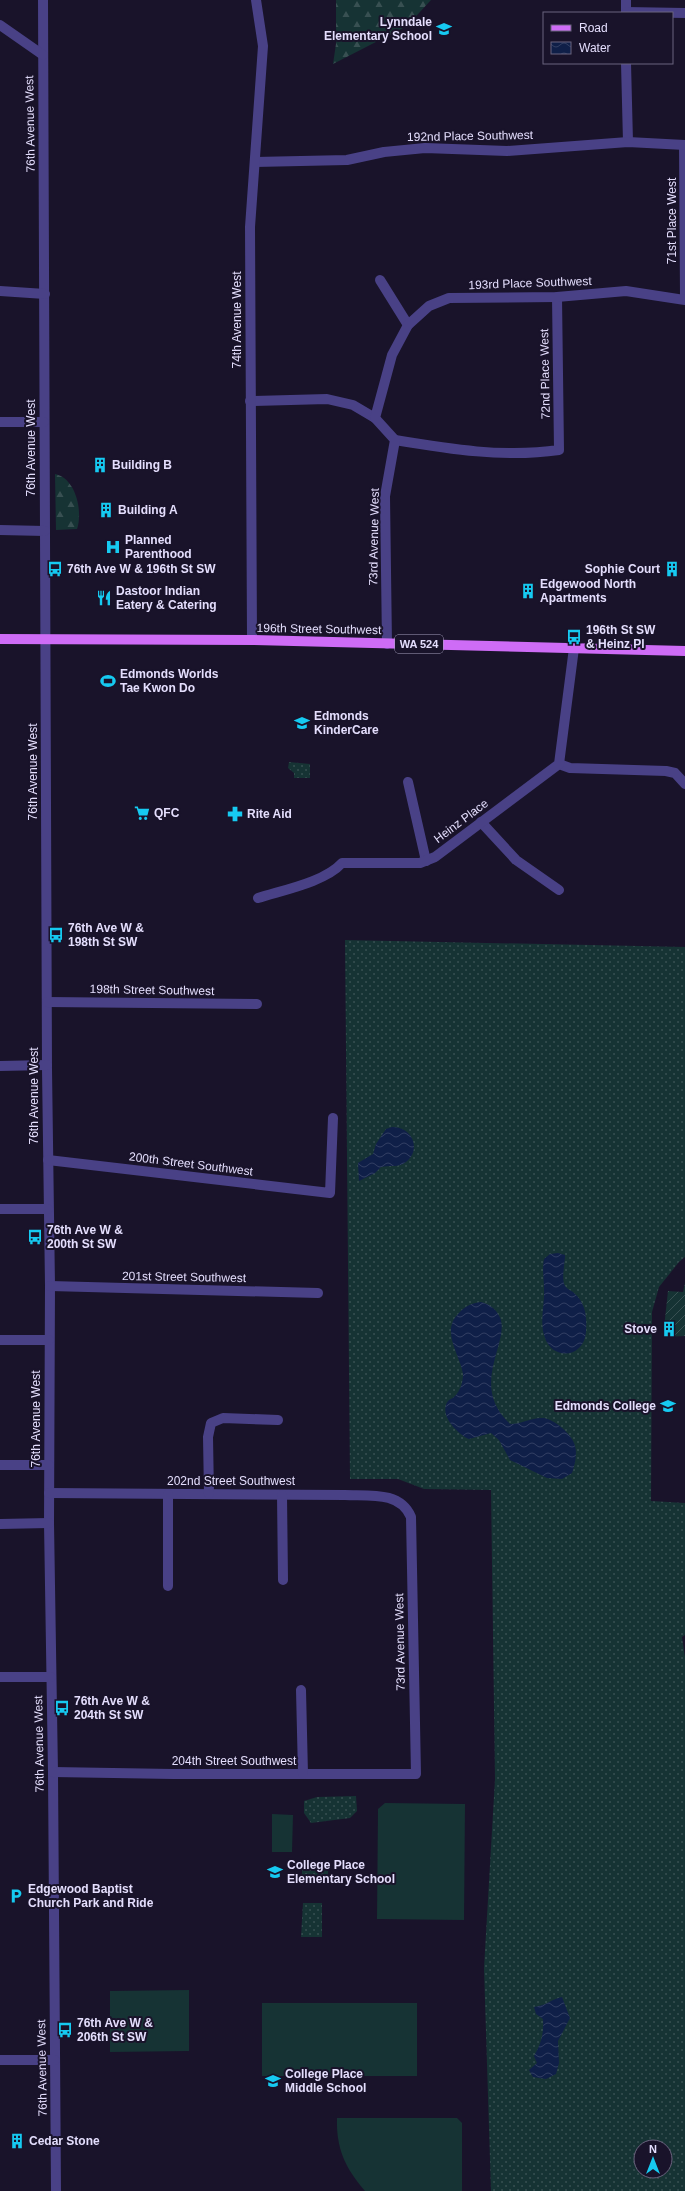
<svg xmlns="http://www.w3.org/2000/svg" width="685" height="2191" viewBox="0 0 685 2191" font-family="Helvetica,sans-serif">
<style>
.grass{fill:url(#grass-dots);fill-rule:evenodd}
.forest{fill:url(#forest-firs)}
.garden{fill:url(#garden-furrows)}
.pitch{fill:#163334}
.water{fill:url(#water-waves)}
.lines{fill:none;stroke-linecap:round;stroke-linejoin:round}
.minor{stroke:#494186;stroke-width:10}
.major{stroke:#ce6cf6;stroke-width:10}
.labels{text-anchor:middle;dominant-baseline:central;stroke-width:4;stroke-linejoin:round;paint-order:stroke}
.shield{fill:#19132a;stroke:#a7a1be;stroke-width:1}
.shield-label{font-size:11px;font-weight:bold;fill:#e4defd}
.poi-label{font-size:12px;font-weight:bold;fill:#e4defd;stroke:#19132a;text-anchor:start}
.street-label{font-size:12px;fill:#e4defd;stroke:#19132a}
</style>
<defs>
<pattern id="grass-dots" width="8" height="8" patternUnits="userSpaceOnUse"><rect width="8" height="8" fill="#163334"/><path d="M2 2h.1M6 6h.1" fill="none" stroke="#385052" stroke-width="1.8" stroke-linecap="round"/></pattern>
<pattern id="forest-firs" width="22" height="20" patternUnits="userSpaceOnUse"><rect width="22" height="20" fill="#163334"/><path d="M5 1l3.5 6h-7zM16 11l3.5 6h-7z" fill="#385052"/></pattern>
<pattern id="garden-furrows" width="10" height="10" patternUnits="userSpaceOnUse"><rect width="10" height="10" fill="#163334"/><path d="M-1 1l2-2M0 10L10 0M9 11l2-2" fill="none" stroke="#385052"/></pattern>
<pattern id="water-waves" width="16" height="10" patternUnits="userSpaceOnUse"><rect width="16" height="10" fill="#0f1f48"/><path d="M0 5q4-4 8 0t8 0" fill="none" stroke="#323f63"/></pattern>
</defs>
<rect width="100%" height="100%" fill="#19132a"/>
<g class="grass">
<path d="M289,762L310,764V778H294V773L288,768Z"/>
<path d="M345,940L685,947V1257L679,1262L659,1287L652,1312L651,1501L685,1503V1635L682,1637L685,1657V2191H491L484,1968L495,1779L491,1490L424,1489L398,1479H350ZM641,2147H665V2171H641Z"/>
<path d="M356,1796L357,1811L350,1818L311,1823L304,1813V1801L317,1797Z"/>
<path d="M302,1864H328V1883L302,1882Z"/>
<path d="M303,1903H322V1937H301Z"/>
</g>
<g class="forest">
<path d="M336,0H431L407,26L333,64L336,44Z"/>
<path d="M55,474C76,478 83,512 77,529L56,530Z"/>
</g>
<path class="garden" d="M685,1283V1336L663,1337L668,1291L683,1292Z"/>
<g class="pitch">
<path d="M385,1803L465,1804L464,1920L377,1919L378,1809Z"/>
<path d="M272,1814L293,1815L292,1852H272Z"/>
<path d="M189,1990V2051L110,2052V1991Z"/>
<rect x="262" y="2003" width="155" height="73"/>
<path d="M337,2118H457L462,2123V2191H365C345,2168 336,2148 337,2118Z"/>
</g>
<g class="water">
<path d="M392,1127C414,1127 421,1151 406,1162C399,1168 390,1165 381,1167L375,1173L359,1181L358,1163L373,1154L376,1144L386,1129Z"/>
<path d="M558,1253L565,1255C565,1264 561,1278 565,1286C568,1290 571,1290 574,1293C586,1303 587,1318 586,1332C584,1358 553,1361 545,1338C539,1322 545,1305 544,1289C544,1279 542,1269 544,1259L550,1254Z"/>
<path d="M481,1302C488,1304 494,1307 498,1314C515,1338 466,1383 510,1424C521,1424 533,1417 543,1418C554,1419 570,1433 574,1443C578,1452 575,1464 572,1473L562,1479L547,1478L510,1460L499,1440L491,1433L469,1439C458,1434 438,1415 448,1401C450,1399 452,1399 454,1397C460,1391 463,1383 463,1374C460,1354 440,1331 459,1313C465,1306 472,1303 481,1302Z"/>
<path d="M562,1997L570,2018L558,2041L559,2063L556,2074L546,2079L533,2077L529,2070L537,2063L534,2056C541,2044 544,2034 543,2019L536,2014L534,2007C545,2006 552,1999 562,1997Z"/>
</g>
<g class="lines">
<g class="minor">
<path d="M43,0L47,1069L50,1286L49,1523L53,1772L56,2191"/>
<path d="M626,0V13"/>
<path d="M626,12L685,13"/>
<path d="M0,25L43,55"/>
<path d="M626,63L628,142"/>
<path d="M684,145L685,297"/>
<path d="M255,162L347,160L384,152L425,148L507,151L628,142L685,145"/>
<path d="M380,280L408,325"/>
<path d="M0,291L45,294"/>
<path d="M250,401L327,399L353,405L375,418"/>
<path d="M0,422H44"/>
<path d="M395,440C449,449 504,458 559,450L557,297"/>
<path d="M0,530L45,531"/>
<path d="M252,640L250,227L263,46L256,0"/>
<path d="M387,644L385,496L395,440L375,418L392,355L408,325L429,306L449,298L557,297L626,291L685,300"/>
<path d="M559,764L570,768L666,771L675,773L685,784"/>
<path d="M408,782L426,861"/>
<path d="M481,822L516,860L559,890"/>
<path d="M258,898C283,890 325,882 342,863H420L435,857L559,764L574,648"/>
<path d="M47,1002L257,1004"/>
<path d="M0,1066L47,1065"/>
<path d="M48,1160L330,1193L333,1118"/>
<path d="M0,1209H48"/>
<path d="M50,1286L318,1293"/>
<path d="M0,1340H49"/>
<path d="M0,1465H49"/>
<path d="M49,1493L345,1495C369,1496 400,1491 411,1517L416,1774H173L53,1772"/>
<path d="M209,1494L208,1437L211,1423L223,1418L278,1420"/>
<path d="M282,1495L283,1580"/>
<path d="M0,1524L49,1523"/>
<path d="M168,1586V1494"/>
<path d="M0,1677H51"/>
<path d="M301,1690L303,1774"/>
<path d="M0,2060H55"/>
</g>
<path class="major" d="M0,639L252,640L685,651"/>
</g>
<defs>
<g id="school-bare" transform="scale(1.2)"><path d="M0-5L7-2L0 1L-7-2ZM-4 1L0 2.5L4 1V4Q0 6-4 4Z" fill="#16caf1" stroke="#19132a" stroke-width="2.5" paint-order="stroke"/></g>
<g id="building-bare" transform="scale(1.2)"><path d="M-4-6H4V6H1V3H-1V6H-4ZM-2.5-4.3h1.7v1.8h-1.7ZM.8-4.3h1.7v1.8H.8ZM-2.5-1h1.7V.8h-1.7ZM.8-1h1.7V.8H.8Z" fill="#16caf1" stroke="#19132a" stroke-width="2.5" paint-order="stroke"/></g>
<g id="hospital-bare" transform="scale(1.2)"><path d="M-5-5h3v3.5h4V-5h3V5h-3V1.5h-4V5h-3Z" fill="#16caf1" stroke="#19132a" stroke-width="2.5" paint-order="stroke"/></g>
<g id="bus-bare" transform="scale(1.2)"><path d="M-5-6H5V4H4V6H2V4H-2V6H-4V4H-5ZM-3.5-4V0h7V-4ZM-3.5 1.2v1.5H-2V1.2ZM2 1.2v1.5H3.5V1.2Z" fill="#16caf1" stroke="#19132a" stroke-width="2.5" paint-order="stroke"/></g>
<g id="restaurant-bare" transform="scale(1.2)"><path d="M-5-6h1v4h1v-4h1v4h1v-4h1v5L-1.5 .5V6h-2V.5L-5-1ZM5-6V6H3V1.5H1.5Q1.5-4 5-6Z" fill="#16caf1" stroke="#19132a" stroke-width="2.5" paint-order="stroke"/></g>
<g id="stadium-bare" transform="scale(1.2)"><path d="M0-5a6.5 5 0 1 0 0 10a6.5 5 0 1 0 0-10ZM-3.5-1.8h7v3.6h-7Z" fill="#16caf1" stroke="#19132a" stroke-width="2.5" paint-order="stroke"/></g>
<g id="supermarket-bare" transform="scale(1.2)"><path d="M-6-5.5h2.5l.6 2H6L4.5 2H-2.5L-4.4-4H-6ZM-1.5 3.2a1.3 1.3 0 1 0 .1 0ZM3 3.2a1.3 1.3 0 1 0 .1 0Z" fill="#16caf1" stroke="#19132a" stroke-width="2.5" paint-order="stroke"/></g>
<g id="pharmacy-bare" transform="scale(1.2)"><path d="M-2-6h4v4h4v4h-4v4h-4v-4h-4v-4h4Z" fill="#16caf1" stroke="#19132a" stroke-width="2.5" paint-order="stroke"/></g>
<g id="university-bare" transform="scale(1.2)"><path d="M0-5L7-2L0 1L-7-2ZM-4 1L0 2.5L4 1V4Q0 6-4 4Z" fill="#16caf1" stroke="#19132a" stroke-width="2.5" paint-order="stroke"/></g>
<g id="parking-bare" transform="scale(1.2)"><path d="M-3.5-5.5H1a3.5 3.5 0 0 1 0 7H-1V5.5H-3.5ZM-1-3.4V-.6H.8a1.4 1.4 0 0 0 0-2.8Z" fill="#16caf1" stroke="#19132a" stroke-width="2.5" paint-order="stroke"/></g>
</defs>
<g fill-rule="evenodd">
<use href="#school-bare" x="444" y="29"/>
<use href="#building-bare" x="100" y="465"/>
<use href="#building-bare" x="106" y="510"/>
<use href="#hospital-bare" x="113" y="547"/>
<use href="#bus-bare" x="55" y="569"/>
<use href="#building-bare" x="672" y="569"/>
<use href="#building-bare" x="528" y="591"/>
<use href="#restaurant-bare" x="104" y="598"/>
<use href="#bus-bare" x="574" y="637"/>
<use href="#stadium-bare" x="108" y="681"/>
<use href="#school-bare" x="302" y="723"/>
<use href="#supermarket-bare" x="142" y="813"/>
<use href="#pharmacy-bare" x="235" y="814"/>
<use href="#bus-bare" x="56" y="935"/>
<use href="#bus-bare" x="35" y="1237"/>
<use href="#building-bare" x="669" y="1329"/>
<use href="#university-bare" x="668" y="1406"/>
<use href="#bus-bare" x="62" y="1708"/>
<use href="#school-bare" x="275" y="1872"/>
<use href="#parking-bare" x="16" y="1896"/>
<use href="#bus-bare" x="65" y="2030"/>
<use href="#school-bare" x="273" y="2081"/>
<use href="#building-bare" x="17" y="2141"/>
</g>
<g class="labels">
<rect class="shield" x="395" y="635" width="48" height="18" rx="3"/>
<g class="shield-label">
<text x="419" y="644">WA 524</text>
</g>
<g class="poi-label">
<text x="432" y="22" text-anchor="end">Lynndale<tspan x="432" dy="14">Elementary School</tspan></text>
<text x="112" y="465">Building B</text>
<text x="118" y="510">Building A</text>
<text x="125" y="540">Planned<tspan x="125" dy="14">Parenthood</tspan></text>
<text x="67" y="569">76th Ave W &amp; 196th St SW</text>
<text x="660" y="569" text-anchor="end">Sophie Court</text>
<text x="540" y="584">Edgewood North<tspan x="540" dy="14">Apartments</tspan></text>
<text x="116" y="591">Dastoor Indian<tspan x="116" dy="14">Eatery &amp; Catering</tspan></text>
<text x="586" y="630">196th St SW<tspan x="586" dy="14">&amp; Heinz Pl</tspan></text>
<text x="120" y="674">Edmonds Worlds<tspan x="120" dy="14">Tae Kwon Do</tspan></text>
<text x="314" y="716">Edmonds<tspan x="314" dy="14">KinderCare</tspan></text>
<text x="154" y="813">QFC</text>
<text x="247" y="814">Rite Aid</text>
<text x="68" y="928">76th Ave W &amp;<tspan x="68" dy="14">198th St SW</tspan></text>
<text x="47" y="1230">76th Ave W &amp;<tspan x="47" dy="14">200th St SW</tspan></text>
<text x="657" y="1329" text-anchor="end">Stove</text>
<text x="656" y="1406" text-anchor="end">Edmonds College</text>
<text x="74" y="1701">76th Ave W &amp;<tspan x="74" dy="14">204th St SW</tspan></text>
<text x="287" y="1865">College Place<tspan x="287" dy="14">Elementary School</tspan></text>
<text x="28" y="1889">Edgewood Baptist<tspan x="28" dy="14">Church Park and Ride</tspan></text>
<text x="77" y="2023">76th Ave W &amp;<tspan x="77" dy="14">206th St SW</tspan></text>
<text x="285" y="2074">College Place<tspan x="285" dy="14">Middle School</tspan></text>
<text x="29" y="2141">Cedar Stone</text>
</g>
<g class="street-label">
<text transform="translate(30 124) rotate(-91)">76th Avenue West</text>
<text transform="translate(470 136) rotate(-1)">192nd Place Southwest</text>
<text transform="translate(672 221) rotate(-90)">71st Place West</text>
<text transform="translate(530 283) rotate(-2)">193rd Place Southwest</text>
<text transform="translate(237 320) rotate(-90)">74th Avenue West</text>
<text transform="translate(545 374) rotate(-91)">72nd Place West</text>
<text transform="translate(31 448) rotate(-90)">76th Avenue West</text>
<text transform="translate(374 537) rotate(-89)">73rd Avenue West</text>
<text transform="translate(319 629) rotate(1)">196th Street Southwest</text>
<text transform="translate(33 772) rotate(-90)">76th Avenue West</text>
<text transform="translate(461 821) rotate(-37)">Heinz Place</text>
<text transform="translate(152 990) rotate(1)">198th Street Southwest</text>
<text transform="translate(34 1096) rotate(-90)">76th Avenue West</text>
<text transform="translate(191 1164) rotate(7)">200th Street Southwest</text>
<text transform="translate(184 1277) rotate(1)">201st Street Southwest</text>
<text transform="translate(36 1419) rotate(-90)">76th Avenue West</text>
<text x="231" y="1481">202nd Street Southwest</text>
<text transform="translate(400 1642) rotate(-91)">73rd Avenue West</text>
<text transform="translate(39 1744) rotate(-91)">76th Avenue West</text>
<text x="234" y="1761">204th Street Southwest</text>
<text transform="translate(42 2068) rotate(-91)">76th Avenue West</text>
</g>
</g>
<rect x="543" y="12" width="130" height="52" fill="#19132a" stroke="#6a647e"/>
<rect x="551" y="25" width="20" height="6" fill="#ce6cf6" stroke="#6a647e"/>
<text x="579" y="32" font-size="12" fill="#e4defd">Road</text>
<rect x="551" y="42" width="20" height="12" fill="url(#water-waves)" stroke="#6a647e"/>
<text x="579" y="52" font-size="12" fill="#e4defd">Water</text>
<g transform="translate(653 2159)"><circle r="19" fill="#19132a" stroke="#6a647e"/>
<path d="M0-3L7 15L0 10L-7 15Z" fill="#16caf1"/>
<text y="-6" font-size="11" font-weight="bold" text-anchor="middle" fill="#e4defd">N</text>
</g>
</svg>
